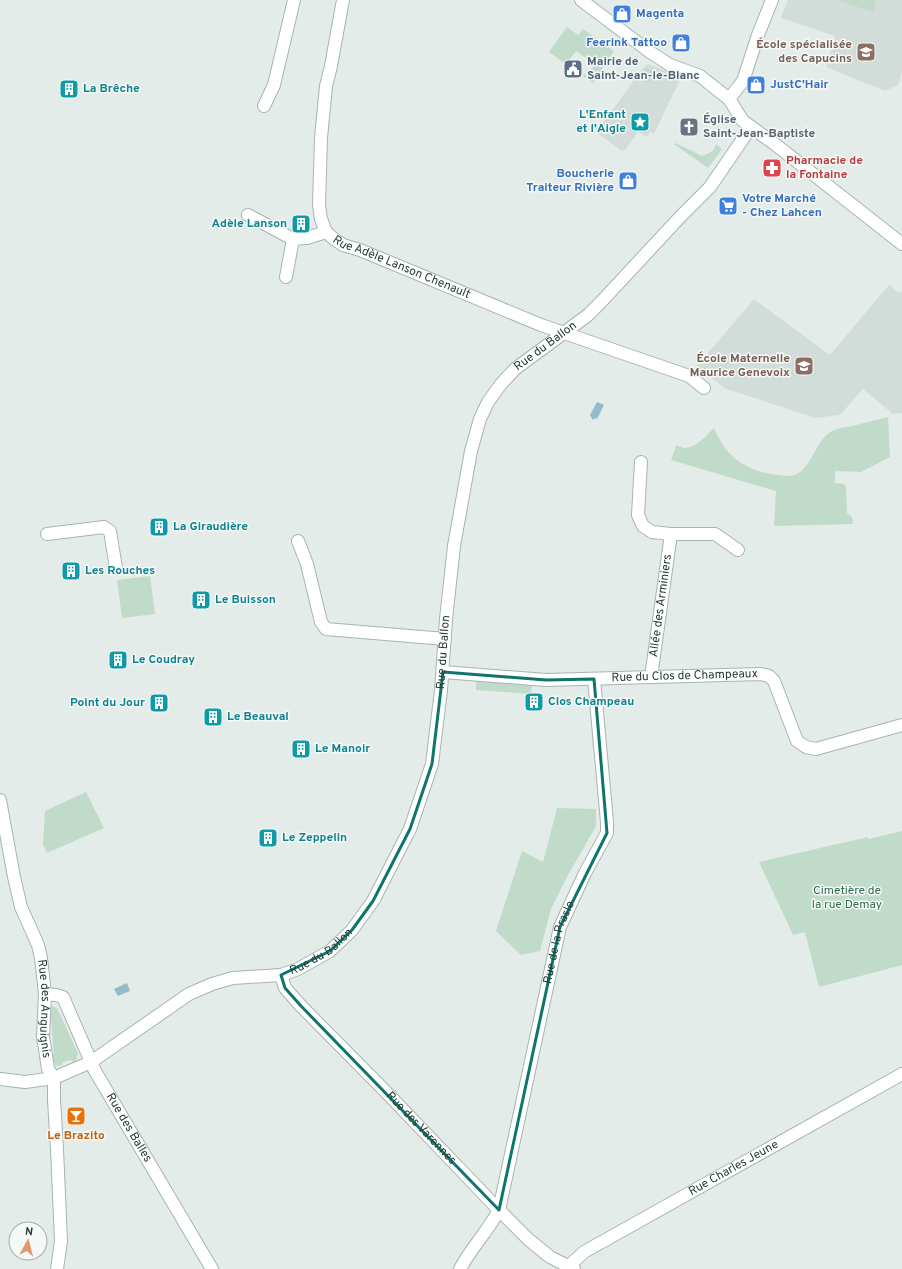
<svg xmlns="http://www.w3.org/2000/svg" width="902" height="1269" viewBox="0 0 902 1269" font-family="Overpass,sans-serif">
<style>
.built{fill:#d2dcd8}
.green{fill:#c0dbca}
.water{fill:#92bccb}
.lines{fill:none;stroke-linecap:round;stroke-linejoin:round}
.minor-casing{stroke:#a7b4b0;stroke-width:14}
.secondary-casing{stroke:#a4b6b2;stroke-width:14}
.minor{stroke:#fff;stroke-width:12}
.secondary{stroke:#fff;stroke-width:12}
.marked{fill:none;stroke:#0f766e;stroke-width:3;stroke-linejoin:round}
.labels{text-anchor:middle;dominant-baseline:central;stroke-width:3;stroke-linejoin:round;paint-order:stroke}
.shop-label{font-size:12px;font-weight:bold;fill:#366cbe;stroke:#f4f9f7;text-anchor:start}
.education-label{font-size:12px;font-weight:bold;fill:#785e54;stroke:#f4f9f7;text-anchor:end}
.service-label{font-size:12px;font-weight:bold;fill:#4e5e75;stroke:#f4f9f7;text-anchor:start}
.culture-label{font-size:12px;font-weight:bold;fill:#0d838f;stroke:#f4f9f7;text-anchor:start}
.worship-label{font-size:12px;font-weight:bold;fill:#5b616d;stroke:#f4f9f7;text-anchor:start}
.health-label{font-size:12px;font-weight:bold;fill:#be3a42;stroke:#f4f9f7;text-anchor:start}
.street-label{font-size:12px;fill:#253c38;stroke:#f4f9f7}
.park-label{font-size:12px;fill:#346e50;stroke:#f4f9f7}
.food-label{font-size:12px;font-weight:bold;fill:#c56008;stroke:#f4f9f7}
</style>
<rect width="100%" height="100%" fill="#e4ece9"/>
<g class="built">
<path d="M788,0H902V72L898,85L885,91L826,67L835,36L781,18Z"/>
<path d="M648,64L681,77L654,134L650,132L647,137L638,132L625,150H621L598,134L597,131L643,68Z"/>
<path d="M889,285L899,293L902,290V413L893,414L863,389L840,415L815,418L724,388L697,366L754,299L830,355Z"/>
</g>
<g class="green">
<path d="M837,0H876L873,12Z"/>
<path d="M567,27L578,35L583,29L614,51L593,83L583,76L584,74L587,76L595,64L576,51L566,64L549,52Z"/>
<path d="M647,69L656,71L648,83L640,77Z"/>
<path d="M675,143L702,156L713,151L716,144L722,149L708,168L674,144Z"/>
<path d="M888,417L890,457L861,472L835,471V483L844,484L846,486L847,513L852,517L853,524L774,526L776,491L671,460L676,446C679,446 683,448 685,448C697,447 707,435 714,428C726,458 748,472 779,475C786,476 794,477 800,472C813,462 818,437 834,430C839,428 846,427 852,426C864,423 876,420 888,417Z"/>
<path d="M150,576L155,614L122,618L117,580Z"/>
<path d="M480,681L532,685L531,694L476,690V682Z"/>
<path d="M86,792L104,828L47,853L43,844L45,811Z"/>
<path d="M557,808L596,809V826L567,877L551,909L540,951L521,955L496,931L522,851L543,862Z"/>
<path d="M902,831V965L819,987L805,932L793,935L759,862L868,837L869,839Z"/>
<path d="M52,1006L57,1008L78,1053L76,1061L73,1062L71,1060L63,1062L62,1065L59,1066L52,1064L50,1056L54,1054L50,1009Z"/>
</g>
<g class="water">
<path d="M597,402L604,405L597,419L596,418L593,420L590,415Z"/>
<path d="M127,983L130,991L118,996L114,989Z"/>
</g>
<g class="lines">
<g class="minor-casing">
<g id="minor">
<path id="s1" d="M343,0L331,66L326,86L321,138L319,205L321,219L326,232L334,239L343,245L360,250L541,325L689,376L704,388"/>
<path d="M729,99L743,81L758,35L772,0"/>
<path d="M264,106L274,85L294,0"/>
<path d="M248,215L293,239L307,238L326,232"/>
<path d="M286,277L293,239"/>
<path d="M641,462L638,515L643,526L652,532L671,534"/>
<path d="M47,534L104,527L110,531L116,568"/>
<path d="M298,541L307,564L321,622L326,629L445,639"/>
<path id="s2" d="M443,672L546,680L761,674L769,676L774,681L797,741L806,747L816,749L902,725"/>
<path id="s3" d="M651,677L671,534H715L738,550"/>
<path id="s4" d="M0,800L14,877L21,907L38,945L41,958L45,994L43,1037L45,1049L48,1069L54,1078V1100L57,1149L61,1241L57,1269"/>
<path id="s5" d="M281,975L285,988L301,1006L387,1093L499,1210L528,1239L550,1257L574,1269"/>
<path id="s6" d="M45,994L56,995L63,997L95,1071L212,1269"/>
<path id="s7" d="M0,1079L25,1082L54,1078L91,1062L189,994L212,984L233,978L281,975L298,969L330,951L352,930L373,901L410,829L432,764L441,690L446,619L454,546L471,451L480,419L488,402L501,384L515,369L588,315L601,302L681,216L710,187L751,127"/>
<path id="s8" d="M569,1266L584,1252L902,1074"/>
<path id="s9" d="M460,1269C471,1248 488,1231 499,1210L560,927L585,873L607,833V822L594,679"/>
</g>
</g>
<g class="secondary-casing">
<path id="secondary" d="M581,0L650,52L670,65L700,76L729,99L743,121L776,145L902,244"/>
</g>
<use href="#minor" class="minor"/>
<use href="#secondary" class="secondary"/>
</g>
<path class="marked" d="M443,672L546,680L594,679L607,833L560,927L499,1210L301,1006L285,988L281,975L330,951L352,930L373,901L410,829L432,764Z"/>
<defs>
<g id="shop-square" transform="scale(1)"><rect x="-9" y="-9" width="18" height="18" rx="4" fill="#3f7fe0" stroke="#f4f9f7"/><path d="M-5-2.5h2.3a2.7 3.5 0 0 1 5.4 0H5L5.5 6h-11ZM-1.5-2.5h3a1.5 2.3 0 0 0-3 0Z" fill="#fff"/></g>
<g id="school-square" transform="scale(1)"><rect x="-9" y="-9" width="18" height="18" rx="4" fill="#8d6e63" stroke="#f4f9f7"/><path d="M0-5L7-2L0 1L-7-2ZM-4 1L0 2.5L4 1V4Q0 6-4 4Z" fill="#fff"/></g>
<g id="civic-square" transform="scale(1)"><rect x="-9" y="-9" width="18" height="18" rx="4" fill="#5c6f8a" stroke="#f4f9f7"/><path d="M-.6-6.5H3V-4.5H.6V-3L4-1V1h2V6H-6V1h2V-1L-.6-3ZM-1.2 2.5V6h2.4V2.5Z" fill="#fff"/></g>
<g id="building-square" transform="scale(1)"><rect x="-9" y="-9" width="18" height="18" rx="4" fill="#0f9aa8" stroke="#f4f9f7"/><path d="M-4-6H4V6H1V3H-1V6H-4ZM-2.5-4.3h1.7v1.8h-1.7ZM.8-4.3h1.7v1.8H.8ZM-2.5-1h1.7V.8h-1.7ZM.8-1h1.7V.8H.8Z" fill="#fff"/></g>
<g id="sight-square" transform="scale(1)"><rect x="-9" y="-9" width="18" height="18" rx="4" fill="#0f9aa8" stroke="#f4f9f7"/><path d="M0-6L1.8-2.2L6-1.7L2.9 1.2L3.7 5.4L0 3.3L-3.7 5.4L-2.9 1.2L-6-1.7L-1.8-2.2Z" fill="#fff"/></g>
<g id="church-square" transform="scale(1)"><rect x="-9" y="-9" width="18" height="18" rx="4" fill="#6b7280" stroke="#f4f9f7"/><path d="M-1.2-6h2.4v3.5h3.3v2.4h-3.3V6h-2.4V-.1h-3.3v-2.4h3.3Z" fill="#fff"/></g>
<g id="pharmacy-square" transform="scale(1)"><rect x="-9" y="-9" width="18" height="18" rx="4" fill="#e0444e" stroke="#f4f9f7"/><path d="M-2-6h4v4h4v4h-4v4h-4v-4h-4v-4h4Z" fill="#fff"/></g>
<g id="supermarket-square" transform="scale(1)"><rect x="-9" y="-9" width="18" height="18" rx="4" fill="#3f7fe0" stroke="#f4f9f7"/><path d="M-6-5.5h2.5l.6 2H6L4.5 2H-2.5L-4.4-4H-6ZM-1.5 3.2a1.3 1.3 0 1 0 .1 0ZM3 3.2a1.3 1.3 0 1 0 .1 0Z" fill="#fff"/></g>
<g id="bar-square" transform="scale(1)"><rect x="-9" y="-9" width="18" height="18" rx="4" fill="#e8710a" stroke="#f4f9f7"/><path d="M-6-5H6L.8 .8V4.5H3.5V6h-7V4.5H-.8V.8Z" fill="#fff"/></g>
</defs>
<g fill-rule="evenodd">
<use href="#shop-square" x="622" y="14"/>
<use href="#shop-square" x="681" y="43"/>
<use href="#school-square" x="866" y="52"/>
<use href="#civic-square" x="573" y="69"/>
<use href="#shop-square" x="756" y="85"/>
<use href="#building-square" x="69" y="89"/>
<use href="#sight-square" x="640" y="122"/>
<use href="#church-square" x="689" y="127"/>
<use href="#pharmacy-square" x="772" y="168"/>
<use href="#shop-square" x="628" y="181"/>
<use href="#supermarket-square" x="728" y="206"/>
<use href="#building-square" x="301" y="224"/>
<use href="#school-square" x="804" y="366"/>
<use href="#building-square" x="159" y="527"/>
<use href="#building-square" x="71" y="571"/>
<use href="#building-square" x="201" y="600"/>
<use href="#building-square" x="118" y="660"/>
<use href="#building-square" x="534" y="702"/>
<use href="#building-square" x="159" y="703"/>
<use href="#building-square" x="213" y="717"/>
<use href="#building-square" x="301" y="749"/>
<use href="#building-square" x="268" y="838"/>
<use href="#bar-square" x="76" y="1116"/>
</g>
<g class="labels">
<g class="shop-label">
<text x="636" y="14">Magenta</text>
<text x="667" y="43" text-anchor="end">Feerink Tattoo</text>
<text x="770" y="85">JustC'Hair</text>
<text x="614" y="174" text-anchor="end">Boucherie<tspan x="614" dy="14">Traiteur Rivière</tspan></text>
<text x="742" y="199">Votre Marché<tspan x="742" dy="14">- Chez Lahcen</tspan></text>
</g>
<g class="education-label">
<text x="852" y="45">École spécialisée<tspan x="852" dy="14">des Capucins</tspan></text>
<text x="790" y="359">École Maternelle<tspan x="790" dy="14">Maurice Genevoix</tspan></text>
</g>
<g class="service-label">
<text x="587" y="62">Mairie de<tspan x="587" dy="14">Saint-Jean-le-Blanc</tspan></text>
</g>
<g class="culture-label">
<text x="83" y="89">La Brêche</text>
<text x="626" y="115" text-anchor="end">L'Enfant<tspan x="626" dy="14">et l'Aigle</tspan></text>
<text x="287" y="224" text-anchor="end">Adèle Lanson</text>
<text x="173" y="527">La Giraudière</text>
<text x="85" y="571">Les Rouches</text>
<text x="215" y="600">Le Buisson</text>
<text x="132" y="660">Le Coudray</text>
<text x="548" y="702">Clos Champeau</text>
<text x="145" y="703" text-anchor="end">Point du Jour</text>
<text x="227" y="717">Le Beauval</text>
<text x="315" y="749">Le Manoir</text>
<text x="282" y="838">Le Zeppelin</text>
</g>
<g class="worship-label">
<text x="703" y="120">Église<tspan x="703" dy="14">Saint-Jean-Baptiste</tspan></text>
</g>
<g class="health-label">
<text x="786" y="161">Pharmacie de<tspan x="786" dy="14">la Fontaine</tspan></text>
</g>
<g class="street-label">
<text stroke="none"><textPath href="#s1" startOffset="319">Rue Adèle Lanson Chenault</textPath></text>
<text stroke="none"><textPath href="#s7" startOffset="1028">Rue du Ballon</textPath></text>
<text stroke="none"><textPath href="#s3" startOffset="72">Allée des Arminiers</textPath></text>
<text stroke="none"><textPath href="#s7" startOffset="692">Rue du Ballon</textPath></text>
<text stroke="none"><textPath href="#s2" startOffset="242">Rue du Clos de Champeaux</textPath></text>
<text stroke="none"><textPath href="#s9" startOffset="345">Rue de la Prasle</textPath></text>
<text stroke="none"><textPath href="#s7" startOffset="356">Rue du Ballon</textPath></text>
<text stroke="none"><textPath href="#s4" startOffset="215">Rue des Anguignis</textPath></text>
<text stroke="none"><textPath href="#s6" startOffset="165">Rue des Balles</textPath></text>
<text stroke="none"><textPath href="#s5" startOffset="209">Rue des Varennes</textPath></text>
<text stroke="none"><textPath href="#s8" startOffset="192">Rue Charles Jeune</textPath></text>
</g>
<g class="park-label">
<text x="847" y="891">Cimetière de<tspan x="847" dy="14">la rue Demay</tspan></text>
</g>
<g class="food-label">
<text x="76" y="1136">Le Brazito</text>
</g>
</g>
<g transform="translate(28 1241) rotate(7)"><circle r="19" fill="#f4f9f7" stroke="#a1adab"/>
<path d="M0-3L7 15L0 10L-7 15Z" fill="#e3956b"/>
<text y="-6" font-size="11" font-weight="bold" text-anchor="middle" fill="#253c38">N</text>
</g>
</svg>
